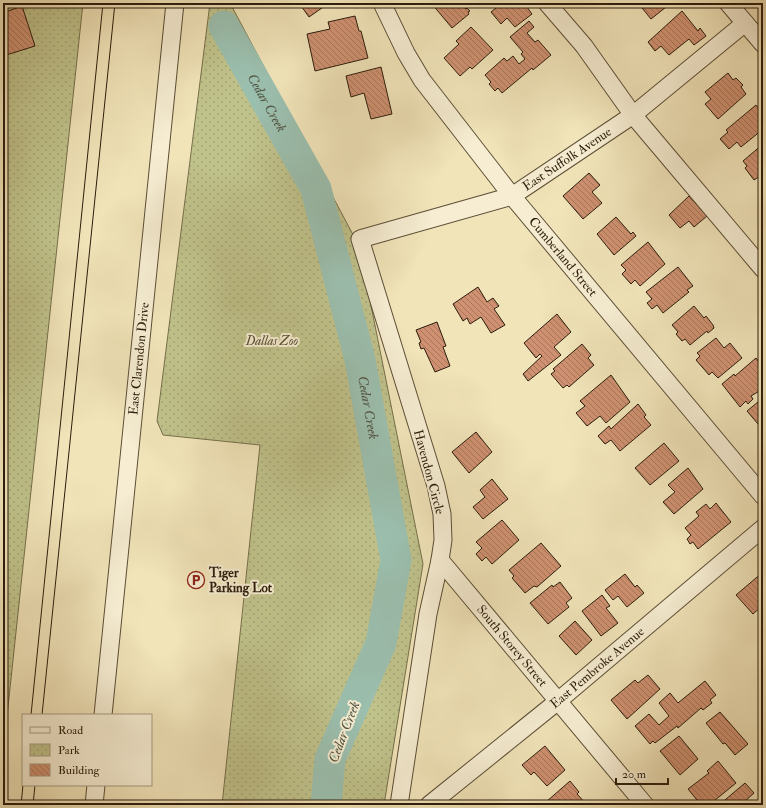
<svg xmlns="http://www.w3.org/2000/svg" width="766" height="808" viewBox="0 0 766 808" font-family="'IM FELL Double Pica',serif">
<style>
.park{fill:url(#park-dots);stroke:#766f4b}
.lines{fill:none;stroke-linecap:round;stroke-linejoin:round}
.river{stroke:#9bbfae;stroke-width:31}
.building{fill:url(#building-back-hatch);stroke:#2b1c0b}
.minor-casing{stroke:#5c4e36;stroke-width:19}
.minor{stroke:#f6edd2;stroke-width:17}
.tram{stroke:#2b1c0b;stroke-width:1}
.labels{text-anchor:middle;dominant-baseline:central;stroke-width:4;stroke-linejoin:round;paint-order:stroke}
.street-label{font-size:13px;fill:#2b1c0b;stroke:#f6edd2}
.park-label{font-size:13px;font-style:italic;fill:#584e31;stroke:#f6edd2}
.poi-label{font-size:13px;font-weight:bold;fill:#2b1c0b;stroke:#f6edd2;text-anchor:start}
.water-label{font-size:14px;font-style:italic;fill:#525544;stroke:#f6edd2}
</style>
<defs>
<pattern id="park-dots" width="8" height="8" patternUnits="userSpaceOnUse"><rect width="8" height="8" fill="#c0c28b"/><path d="M2 2h.1M6 6h.1" fill="none" stroke="#a5a677" stroke-width="1.8" stroke-linecap="round"/></pattern>
<pattern id="building-back-hatch" width="6" height="6" patternUnits="userSpaceOnUse"><rect width="6" height="6" fill="#cf9171"/><path d="M-1 5l2 2M0 0l6 6M5-1l2 2" fill="none" stroke="#a8765b"/></pattern>
</defs>
<rect width="100%" height="100%" fill="#f1e4b9"/>
<filter id="stains"><feTurbulence type="fractalNoise" baseFrequency=".005" numOctaves="4"/><feColorMatrix values="0 0 0 0 .2 0 0 0 0 .09 0 0 0 0 .02 0 0 0 .5 -.17"/></filter>
<radialGradient id="worn" r=".72"><stop offset=".6" stop-color="#630" stop-opacity="0"/><stop offset="1" stop-color="#630" stop-opacity=".3"/></radialGradient>
<g class="park">
<path d="M3,3H83L3,754Z"/>
<path d="M210,3H230L359,246L423,564L384,805H222L260,445L163,435L157,421Z"/>
</g>
<g class="lines">
<path class="river" id="s1" d="M224,26L316,189L360,360L396,560L381,643L330,759L326,805"/>
</g>
<g class="building">
<path d="M299,3H329L309,17Z"/>
<path d="M433,3H461L466,9L467,8L470,11L468,12L469,14L452,28L432,4Z"/>
<path d="M502,3H508L510,5L513,3H524L532,14L515,27L507,18L501,24L491,12Z"/>
<path d="M638,3H671L651,19Z"/>
<path d="M22,6L35,46L3,56V13Z"/>
<path d="M682,11L698,31L700,28L706,36L694,45L689,39L669,55L661,46L655,51L648,42Z"/>
<path d="M355,16L359,31H361L368,58L315,71L307,34L330,29L328,22Z"/>
<path d="M529,21L534,27L527,33L535,42L538,40L551,55L533,70L532,68L502,93L498,88L495,91L489,84L491,82L485,75L504,58L507,61L513,56L519,64L525,59L521,54L523,52L510,37Z"/>
<path d="M471,27L493,50L472,69L470,67L460,76L444,58L459,44L456,41Z"/>
<path d="M381,67L392,114L371,119L364,93L351,97L346,76Z"/>
<path d="M728,73L733,80L736,78L743,85L741,87L746,94L718,119L705,104L711,99L705,92Z"/>
<path d="M756,105L763,114V131L762,130L741,147L737,142L729,149L720,139L728,132L726,130Z"/>
<path d="M763,144V174L754,180L745,168L747,166L743,161Z"/>
<path d="M589,173L600,185L592,192L602,203L583,219L563,196Z"/>
<path d="M689,196L707,216L694,227L689,221L680,228L669,215Z"/>
<path d="M616,217L631,234L633,232L636,236L614,255L597,234Z"/>
<path d="M648,242L665,264L640,286L635,280L631,284L622,274L626,270L621,265Z"/>
<path d="M678,267L693,286L687,290L689,292L663,313L657,305L652,309L647,303L652,299L646,292Z"/>
<path d="M478,287L487,302L493,298L499,306L494,309L505,325L491,333L481,317L470,324L467,318L463,321L453,304Z"/>
<path d="M694,306L704,318L706,316L713,325L714,328L708,333L707,331L690,345L685,339L682,341L676,334L678,332L672,325Z"/>
<path d="M557,314L571,332L554,347L561,355L528,381L523,374L542,356L540,354L536,358L524,343Z"/>
<path d="M437,322L446,346L443,347L450,366L435,372L424,348L421,349L419,343L421,342L416,330Z"/>
<path d="M716,338L724,348L730,343L742,358L718,378L712,372L709,375L696,360L700,356L697,353Z"/>
<path d="M582,344L591,355L588,358L594,365L569,387L567,385L563,388L551,374L555,371L553,369Z"/>
<path d="M756,358L763,367V386L760,389L761,390L751,396L753,399L748,404L746,401L740,407L722,384L734,374L735,376Z"/>
<path d="M611,375L630,402L606,423L600,416L587,426L576,413L585,406L580,401Z"/>
<path d="M758,402L762,407L763,406V430L747,411Z"/>
<path d="M638,404L646,415L644,417L651,425L620,451L611,440L605,444L598,436L609,426L611,429Z"/>
<path d="M476,432L492,452L469,473L452,452Z"/>
<path d="M664,443L679,461L650,485L635,468Z"/>
<path d="M688,468L703,489L674,514L663,502L675,492L668,485Z"/>
<path d="M492,479L508,499L483,519L473,507L485,497L480,490Z"/>
<path d="M716,503L731,522L698,549L693,542L690,544L687,539L691,535L685,528L699,516L696,512L706,504L710,509Z"/>
<path d="M502,520L519,540L492,564L486,557L482,561L476,554L482,548L476,542Z"/>
<path d="M541,543L561,566L537,587L534,586L525,593L512,578L514,576L509,570Z"/>
<path d="M763,572V605L753,614L736,595Z"/>
<path d="M625,574L635,587L637,585L644,593L627,607L618,596L613,600L605,590Z"/>
<path d="M560,582L572,598L566,603L569,607L548,624L530,603L552,585L553,587Z"/>
<path d="M602,595L610,606L606,608L618,623L601,636L582,611Z"/>
<path d="M575,621L592,640L576,655L559,636Z"/>
<path d="M648,675L660,689L627,719L611,700L635,680L638,683Z"/>
<path d="M705,681L716,695L710,700L712,703L703,710L701,708L678,728L677,726L655,743L653,741L650,744L635,726L649,714L659,725L669,716L659,703L670,693L678,703Z"/>
<path d="M720,712L748,744L735,755L725,743L723,744L706,723Z"/>
<path d="M679,736L698,759L680,775L660,751Z"/>
<path d="M545,746L565,770L547,786L534,772L531,775L522,765Z"/>
<path d="M718,761L736,783L709,805H701L688,789L709,773L707,771Z"/>
<path d="M570,781L579,792L577,794L587,805H548L546,802Z"/>
<path d="M745,783L754,793L745,801L748,805H719Z"/>
</g>
<g class="lines">
<g class="minor-casing">
<g id="minor">
<path id="s2" d="M382,3L406,53L422,80L512,196L763,496"/>
<path d="M547,3L584,46L633,115L763,269"/>
<path d="M728,3L763,44"/>
<path id="s3" d="M440,560L645,805"/>
<path id="s4" d="M103,715L175,3"/>
<path d="M94,805L96,785"/>
<path id="s5" d="M399,805L428,614L440,560L443,540L442,514L436,486L360,239L512,196L633,115L745,23"/>
<path id="s6" d="M429,805L558,701L763,528"/>
</g>
</g>
<use href="#minor" class="minor"/>
<g class="tram">
<path d="M31,715L103,3"/>
<path d="M42,715L115,3"/>
<path d="M21,805L23,785"/>
<path d="M33,805L35,785"/>
</g>
</g>
<defs>
<g id="parking-ring" transform="scale(0.9)"><circle r="9.5" fill="#f6edd2" stroke="#8f2418" stroke-width="1.5"/><path d="M-3.5-5.5H1a3.5 3.5 0 0 1 0 7H-1V5.5H-3.5ZM-1-3.4V-.6H.8a1.4 1.4 0 0 0 0-2.8Z" fill="#8f2418"/></g>
</defs>
<g fill-rule="evenodd">
<use href="#parking-ring" x="196" y="580"/>
</g>
<g class="labels">
<g class="street-label">
<text stroke="none"><textPath href="#s5" startOffset="806">East Suffolk Avenue</textPath></text>
<text stroke="none"><textPath href="#s2" startOffset="313">Cumberland Street</textPath></text>
<text stroke="none"><textPath href="#s4" startOffset="358">East Clarendon Drive</textPath></text>
<text transform="translate(429 472) rotate(75)">Havendon Circle</text>
<text stroke="none"><textPath href="#s3" startOffset="112">South Storey Street</textPath></text>
<text stroke="none"><textPath href="#s6" startOffset="217">East Pembroke Avenue</textPath></text>
</g>
<g class="park-label">
<text x="272" y="341">Dallas Zoo</text>
</g>
<g class="poi-label">
<text x="209" y="573">Tiger<tspan x="209" dy="15">Parking Lot</tspan></text>
</g>
<g class="water-label">
<text stroke="none"><textPath href="#s1" startOffset="88">Cedar Creek</textPath></text>
<text stroke="none"><textPath href="#s1" startOffset="412">Cedar Creek</textPath></text>
<text transform="translate(344 732) rotate(-69)">Cedar Creek</text>
</g>
</g>
<rect width="766" height="808" fill="none" stroke="#f1e4b9" stroke-width="16"/>
<rect x="4" y="4" width="758" height="800" fill="none" stroke="#2b1c0b" stroke-width="2"/>
<rect x="8" y="8" width="750" height="792" fill="none" stroke="#2b1c0b"/>
<rect x="22" y="714" width="130" height="72" fill="#f6edd2" stroke="#a59982"/>
<rect x="30" y="727" width="20" height="6" fill="#f6edd2" stroke="#a59982"/>
<text x="58" y="734" font-size="12" fill="#2b1c0b">Road</text>
<rect x="30" y="744" width="20" height="12" fill="url(#park-dots)" stroke="#a59982"/>
<text x="58" y="754" font-size="12" fill="#2b1c0b">Park</text>
<rect x="30" y="764" width="20" height="12" fill="url(#building-back-hatch)" stroke="#a59982"/>
<text x="58" y="774" font-size="12" fill="#2b1c0b">Building</text>
<path d="M616 778v6h52v-6" fill="none" stroke="#2b1c0b" stroke-width="2"/>
<text x="622" y="778" font-size="12" fill="#2b1c0b" stroke="#f6edd2" stroke-width="3" paint-order="stroke">20 m</text>
<rect width="100%" height="100%" filter="url(#stains)"/>
<rect width="100%" height="100%" fill="url(#worn)"/>
</svg>
